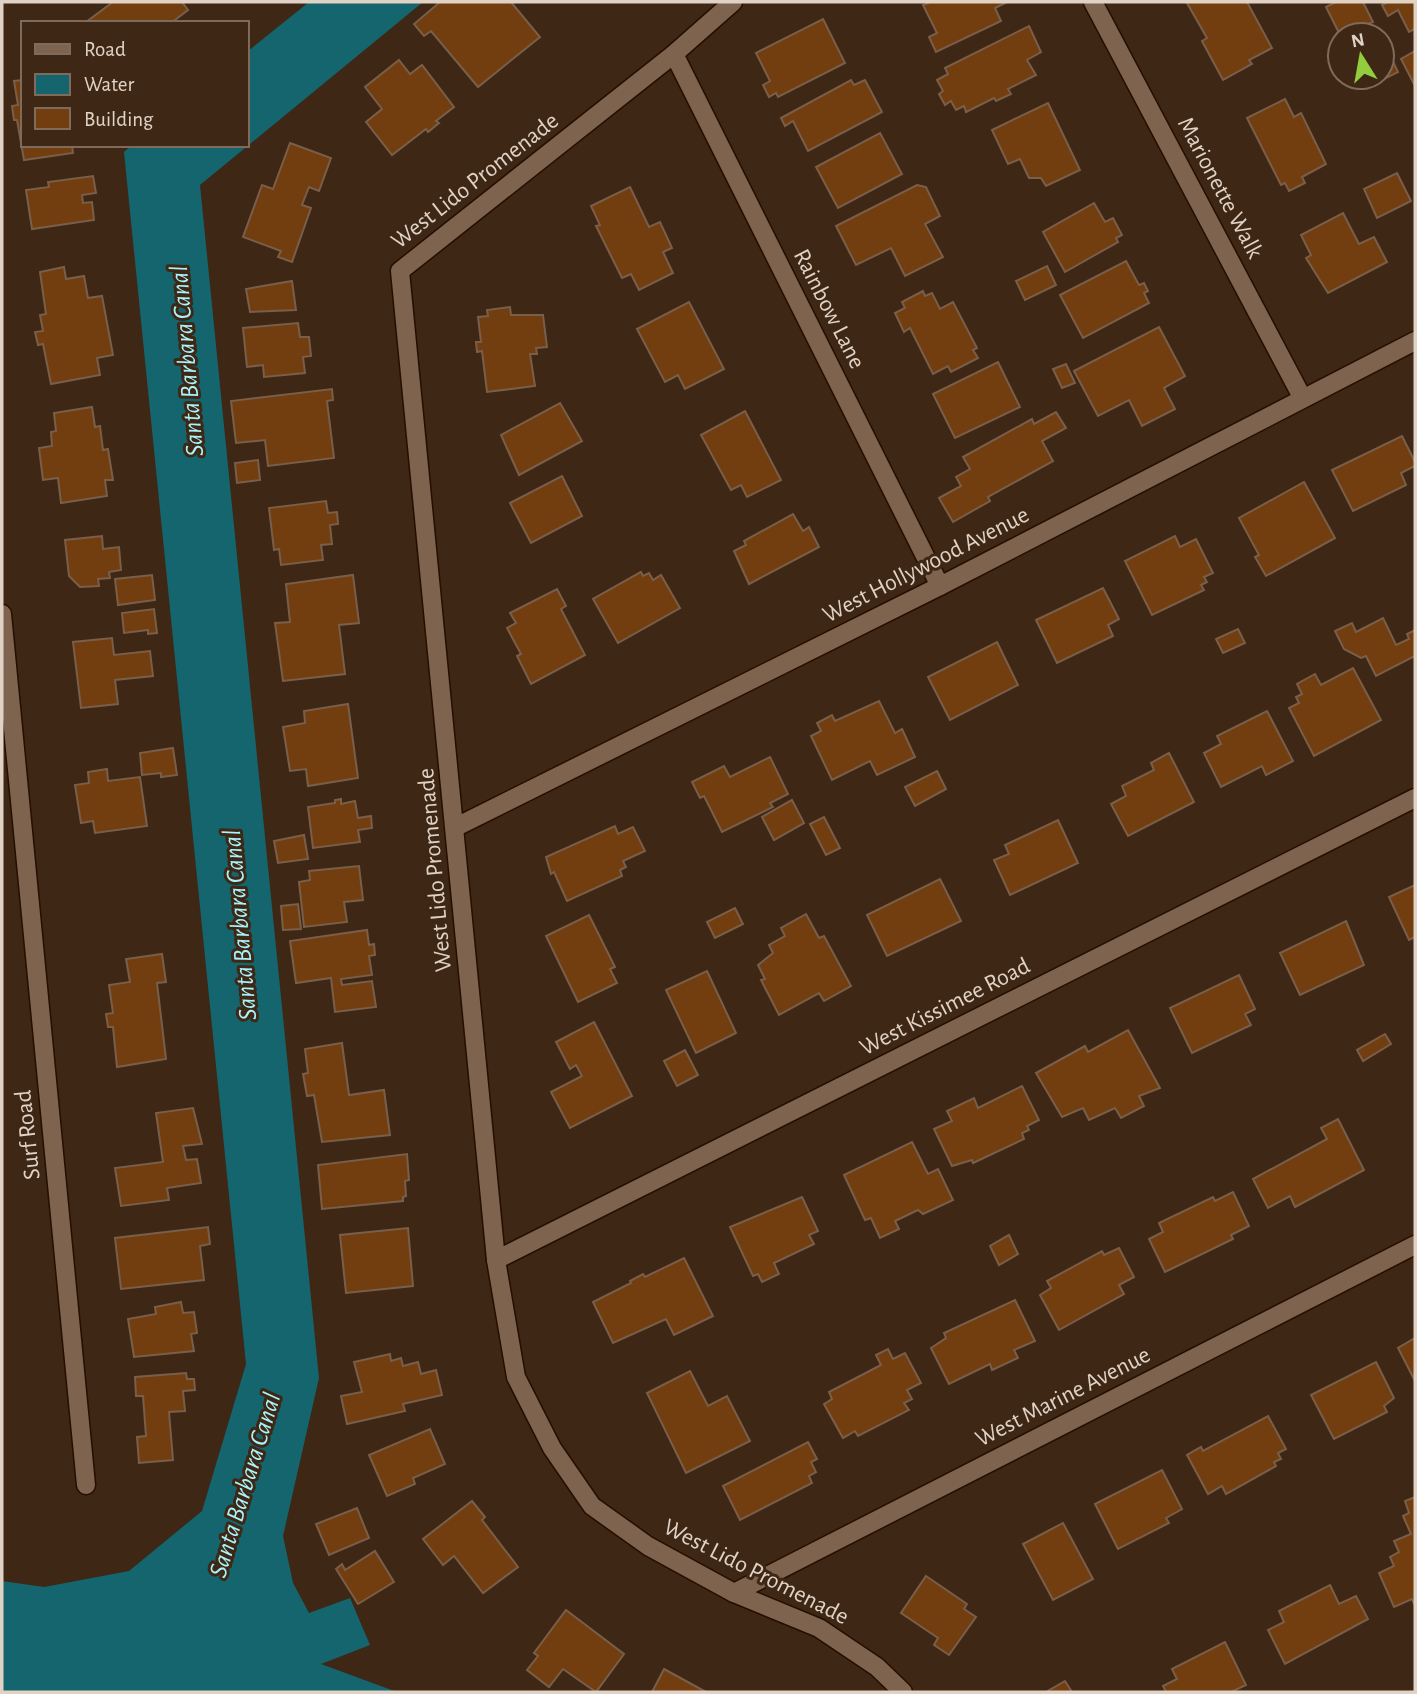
<svg xmlns="http://www.w3.org/2000/svg" width="1417" height="1694" viewBox="0 0 1417 1694" font-family="'Alegreya Sans',sans-serif">
<style>
.water{fill:#14656e}
.building{fill:#723e0f;stroke:#795e4a;stroke-width:2}
.lines{fill:none;stroke-linecap:round;stroke-linejoin:round}
.minor-casing{stroke:#240f00;stroke-width:21}
.minor{stroke:#7e634e;stroke-width:18}
.labels{text-anchor:middle;dominant-baseline:central;stroke-width:6;stroke-linejoin:round;paint-order:stroke}
.street-label{font-size:24px;fill:#e1d2c6;stroke:#3e2714}
.water-label{font-size:26px;font-style:italic;fill:#a9f3fc;stroke:#3e2714}
</style>
<rect width="100%" height="100%" fill="#3e2714"/>
<path class="water" d="M309,2H423L200,185L319,1378L283,1536L293,1583L309,1613L350,1598L370,1645L321,1664L397,1692H2V1581L44,1587L129,1571L202,1511L246,1364L124,152L132,145H247V52Z"/>
<g class="building">
<path d="M113,2H182L188,10L171,23L86,22Z"/>
<path d="M440,2H511L540,37L478,87L431,31L424,36L414,24Z"/>
<path d="M931,2H1007L995,8L1001,21L936,52L929,37L937,33L923,5Z"/>
<path d="M1190,2H1247L1272,48L1249,60L1252,64L1223,80L1202,41L1207,38L1187,3Z"/>
<path d="M1336,2H1363L1373,22L1340,35L1326,7Z"/>
<path d="M1388,2H1415V29L1409,32L1398,10L1388,16L1382,5Z"/>
<path d="M823,19L845,63L778,97L776,93L769,97L763,85L770,81L756,53Z"/>
<path d="M1029,26L1041,52L1027,60L1036,75L1008,89L1011,94L996,101L994,98L966,112L964,106L956,110L951,101L945,105L939,94L943,91L937,80L948,74L945,68Z"/>
<path d="M1388,51L1398,72L1368,87L1362,77H1382V54Z"/>
<path d="M1415,51V86L1401,59Z"/>
<path d="M399,60L410,74L422,65L454,107L436,121L439,123L428,132L426,129L392,155L366,122L382,109L365,87Z"/>
<path d="M23,80V145H72L73,153L24,160L17,120H14L12,106L18,105L14,81Z"/>
<path d="M851,80L854,85L865,80L882,112L808,151L793,121L785,126L781,118Z"/>
<path d="M1285,99L1294,117L1301,113L1326,164L1302,177L1305,183L1289,191L1285,183L1281,185L1247,118Z"/>
<path d="M1048,103L1080,170L1046,186L1041,178H1029L1020,159L1008,164L992,130Z"/>
<path d="M880,133L902,174L838,208L816,167Z"/>
<path d="M290,143L331,158L319,191L309,187L302,205L311,208L292,262L278,257L281,251L243,237L262,185L273,189Z"/>
<path d="M1397,173L1411,201L1377,218L1364,189Z"/>
<path d="M93,176L96,193L82,195L83,203L92,202L94,220L32,229L26,190L49,187L48,182Z"/>
<path d="M917,185L926,187L940,216L925,224L943,257L905,276L891,248L856,265L836,226Z"/>
<path d="M630,187L649,227L660,222L672,248L663,252L673,273L639,290L631,274L622,278L596,226L600,225L591,206Z"/>
<path d="M1094,203L1105,222L1113,218L1122,235L1116,238L1118,242L1065,272L1043,232Z"/>
<path d="M1343,213L1359,244L1374,237L1387,262L1328,293L1306,258L1311,255L1301,235Z"/>
<path d="M1126,261L1139,285L1144,283L1148,291L1144,293L1149,303L1083,338L1060,295Z"/>
<path d="M1047,266L1056,285L1025,300L1016,281Z"/>
<path d="M64,267L66,279L84,276L88,298L102,296L113,355L97,358L100,375L51,384L43,344L38,345L35,332L43,331L40,315L46,314L40,272Z"/>
<path d="M292,281L296,310L250,312L246,289Z"/>
<path d="M923,291L925,296L932,293L940,309L953,302L977,348L973,350L978,358L951,372L948,366L933,374L910,328L904,332L895,313L905,308L902,302Z"/>
<path d="M689,302L724,369L685,389L678,375L665,382L637,329Z"/>
<path d="M510,307L511,315H543L547,347L536,348L537,354H530L535,386L487,392L482,351L477,352L476,342H481L478,317L488,316L487,310Z"/>
<path d="M298,323L300,337H309L311,356L303,357L305,373L264,377L263,365L247,367L243,328Z"/>
<path d="M1159,327L1185,376L1164,388L1175,409L1142,426L1129,400L1098,416L1074,371Z"/>
<path d="M998,362L1020,407L955,438L933,394Z"/>
<path d="M1066,364L1075,383L1062,388L1053,369Z"/>
<path d="M332,389L333,400L327,401L334,458L268,466L265,440L236,443L231,401Z"/>
<path d="M560,403L582,441L519,475L501,435Z"/>
<path d="M92,407L95,427L100,426L103,450L108,449L113,480H105L107,496L61,503L58,478L43,480L39,448L52,446L51,432L56,431L54,413Z"/>
<path d="M745,411L781,480L747,497L741,485L731,490L701,435Z"/>
<path d="M1056,412L1066,428L1042,441L1053,461L988,497L990,501L953,522L939,498L961,486L956,477L970,469L963,457L1032,419L1034,424Z"/>
<path d="M1402,436L1415,462V466L1401,473L1406,485L1353,511L1332,470Z"/>
<path d="M258,460L260,480L237,483L235,463Z"/>
<path d="M562,476L582,516L531,543L510,503Z"/>
<path d="M1304,482L1335,538L1266,576L1255,557L1259,555L1239,518Z"/>
<path d="M326,501L328,513L337,512L338,524L330,525L332,544L321,545L323,560L281,565L279,549L274,550L269,508Z"/>
<path d="M793,514L803,531L809,527L819,547L749,584L734,551L746,545L744,541Z"/>
<path d="M102,536L103,549L119,547L121,570L109,572L110,578L98,579L99,586L80,587L69,576L65,540Z"/>
<path d="M1175,536L1180,547L1196,539L1213,573L1204,577L1207,582L1201,585L1204,590L1152,615L1125,561Z"/>
<path d="M641,572L643,576L649,573L653,580L661,575L680,608L618,643L593,599Z"/>
<path d="M152,575L155,600L118,605L115,579Z"/>
<path d="M353,575L359,623L339,625L345,674L283,681L275,623L290,622L286,584Z"/>
<path d="M1103,588L1119,619L1108,625L1113,636L1057,663L1036,620Z"/>
<path d="M557,589L566,606L561,609L585,655L531,684L517,656L521,654L507,628L516,623L510,613Z"/>
<path d="M154,609L157,633L148,634V630L124,633L122,613Z"/>
<path d="M1383,618L1396,645L1409,639L1407,634L1415,630V656L1376,676L1366,656L1361,658L1344,649L1335,631L1352,623L1356,632Z"/>
<path d="M1238,629L1245,643L1223,653L1216,639Z"/>
<path d="M112,638L114,655L150,651L153,676L115,680L118,704L81,708L73,642Z"/>
<path d="M997,642L1018,685L950,720L928,677Z"/>
<path d="M1353,668L1381,720L1314,756L1289,708L1299,703L1296,697L1302,694L1297,684L1315,674L1321,685Z"/>
<path d="M879,701L895,733L902,729L915,757L877,775L870,761L832,780L811,736L821,731L817,723L832,715L835,721Z"/>
<path d="M348,704L358,778L308,786L306,769L290,771L283,727L305,723L304,711Z"/>
<path d="M1267,711L1293,761L1266,775L1262,766L1221,787L1204,753L1221,744L1217,736Z"/>
<path d="M173,748L177,775L161,777V773L142,775L140,753Z"/>
<path d="M1169,753L1194,802L1128,836L1111,804L1126,796L1122,786L1154,770L1151,763Z"/>
<path d="M770,757L788,794L770,803L773,807L722,832L704,796L700,798L692,782L724,766L730,777Z"/>
<path d="M107,769L108,781L140,777L147,826L95,833L93,821L81,823L75,785L89,783L88,772Z"/>
<path d="M937,771L946,789L915,806L905,787Z"/>
<path d="M341,799V804L355,801L358,818L371,816L372,828L358,830L360,842L313,848L308,807L335,803V800Z"/>
<path d="M792,800L804,823L774,840L762,817Z"/>
<path d="M824,817L840,848L826,855L810,824Z"/>
<path d="M1058,820L1078,863L1010,895L994,860L1009,854L1005,845Z"/>
<path d="M615,826L618,834L633,827L645,851L623,861L626,867L620,870L622,876L567,901L554,872L551,874L546,857Z"/>
<path d="M304,835L308,859L278,863L274,841Z"/>
<path d="M359,866L363,900L344,902L347,922L304,927L299,882L310,880L309,871Z"/>
<path d="M940,879L961,921L887,956L867,915Z"/>
<path d="M1415,885V937L1409,940L1389,897Z"/>
<path d="M298,904L301,929L283,930L281,906Z"/>
<path d="M735,908L743,924L715,938L707,922Z"/>
<path d="M806,914L819,938L824,936L851,986L824,1001L819,993L779,1015L761,980L765,979L758,965L773,953L769,945L785,936L781,928Z"/>
<path d="M589,915L615,967L610,969L617,983L578,1002L546,936Z"/>
<path d="M1346,921L1364,965L1300,995L1280,953Z"/>
<path d="M367,930L369,945L374,944L375,955L369,956L372,975L341,979L342,985L372,981L376,1007L335,1012L331,978L296,983L290,941Z"/>
<path d="M162,954L166,982L157,983L166,1059L117,1067L113,1027H108L106,1014L113,1013L109,985L130,982L126,959Z"/>
<path d="M707,971L736,1033L696,1053L666,990Z"/>
<path d="M1239,975L1255,1009L1245,1014L1251,1025L1192,1053L1170,1008Z"/>
<path d="M594,1022L632,1096L570,1128L551,1092L582,1076L576,1065L570,1069L556,1042Z"/>
<path d="M1128,1030L1160,1088L1139,1096L1144,1106L1121,1118L1115,1108L1089,1120L1083,1108L1062,1117L1036,1073L1085,1046L1088,1052Z"/>
<path d="M1385,1034L1391,1044L1363,1061L1357,1050Z"/>
<path d="M342,1043L349,1095L384,1090L390,1135L322,1142L314,1095L307,1096L303,1074L308,1073L305,1049Z"/>
<path d="M685,1050L698,1075L677,1086L664,1061Z"/>
<path d="M1022,1086L1039,1120L1027,1126L1029,1130L1022,1133L1024,1139L973,1163L972,1160L952,1166L934,1129L952,1121L947,1111L974,1098L978,1108Z"/>
<path d="M193,1108L202,1144L183,1146L186,1160L197,1159L201,1183L167,1188L169,1200L121,1206L115,1168L163,1162L156,1113Z"/>
<path d="M1338,1119L1364,1170L1295,1207L1290,1196L1268,1208L1253,1179L1327,1139L1321,1128Z"/>
<path d="M912,1142L928,1174L938,1169L953,1200L923,1214L918,1210L895,1221L899,1229L880,1238L871,1218L865,1220L844,1175Z"/>
<path d="M407,1154L409,1180L405,1181L406,1196L403,1197V1201L322,1209L318,1165Z"/>
<path d="M1233,1192L1249,1226L1231,1235L1233,1239L1165,1272L1149,1239L1163,1232L1159,1223L1213,1197L1215,1201Z"/>
<path d="M802,1197L818,1231L809,1235L814,1244L774,1263L779,1274L762,1282L758,1274L753,1276L730,1227Z"/>
<path d="M208,1227L210,1244L200,1246L204,1280L121,1289L115,1238Z"/>
<path d="M408,1228L413,1286L346,1293L340,1235Z"/>
<path d="M1009,1235L1018,1254L999,1265L990,1246Z"/>
<path d="M1119,1248L1134,1277L1119,1285L1124,1294L1059,1330L1040,1295L1051,1288L1047,1281L1102,1251L1104,1255Z"/>
<path d="M684,1258L713,1316L674,1335L666,1319L613,1343L593,1302L631,1283L630,1281L643,1274L645,1277Z"/>
<path d="M1015,1300L1035,1341L1014,1350L1018,1358L992,1370L990,1364L949,1384L931,1348L946,1338L944,1333Z"/>
<path d="M181,1302L183,1313L194,1312L197,1333L191,1334L194,1351L134,1357L128,1319L156,1314L155,1307Z"/>
<path d="M1415,1338V1381L1398,1348Z"/>
<path d="M888,1349L893,1359L905,1353L921,1383L907,1390L912,1399L904,1403L909,1410L858,1436L855,1431L843,1438L824,1404L832,1399L829,1392L881,1365L876,1355Z"/>
<path d="M390,1354L391,1361L401,1358L403,1366L418,1362L421,1374L436,1370L442,1395L403,1404L405,1411L347,1424L341,1396L362,1392L354,1362Z"/>
<path d="M1376,1362L1394,1398L1384,1406L1387,1412L1334,1439L1311,1395Z"/>
<path d="M690,1371L708,1406L727,1396L750,1441L686,1473L647,1393Z"/>
<path d="M186,1373L187,1379H194L195,1390L183,1391L185,1411L169,1412L173,1460L139,1463L137,1437L146,1436L143,1396H136L135,1377Z"/>
<path d="M1268,1416L1286,1449L1278,1453L1281,1459L1274,1462L1276,1466L1226,1494L1222,1486L1208,1494L1187,1455L1201,1447L1203,1451Z"/>
<path d="M430,1429L445,1464L413,1478L415,1484L387,1496L369,1455Z"/>
<path d="M808,1442L817,1459L811,1462L816,1472L809,1476L812,1483L740,1520L723,1486Z"/>
<path d="M1162,1470L1182,1509L1166,1518L1169,1523L1118,1549L1095,1504Z"/>
<path d="M1415,1497V1606L1412,1599L1394,1607L1379,1573L1394,1566L1390,1557L1399,1552L1394,1541L1411,1534L1403,1516L1409,1513L1405,1501Z"/>
<path d="M472,1501L485,1517L482,1520L518,1567L483,1593L454,1556L443,1565L423,1539Z"/>
<path d="M357,1508L369,1538L329,1555L316,1524Z"/>
<path d="M1063,1523L1093,1579L1053,1600L1023,1544Z"/>
<path d="M375,1551L394,1582L358,1604L336,1569L342,1564L345,1570Z"/>
<path d="M926,1576L967,1604L964,1609L976,1617L949,1655L934,1645L938,1638L901,1613Z"/>
<path d="M1330,1585L1339,1604L1356,1596L1368,1619L1285,1664L1268,1630L1284,1622L1279,1611Z"/>
<path d="M566,1610L624,1654L596,1692L563,1669L549,1687L527,1670L538,1656L534,1653Z"/>
<path d="M1225,1642L1246,1685L1231,1692H1166L1163,1686L1177,1679L1172,1669Z"/>
<path d="M664,1669L706,1692H652Z"/>
<path d="M1065,1681L1072,1692H1046Z"/>
</g>
<g class="lines">
<g class="minor-casing">
<g id="minor">
<path d="M733,2L674,54L400,271L496,1260L516,1377L552,1448L592,1506L648,1546L734,1593L819,1628L877,1667L903,1692"/>
<path d="M1093,2L1302,397"/>
<path d="M674,54L940,586"/>
<path d="M2,614L86,1485"/>
<path d="M456,827L940,586L1415,341"/>
<path d="M496,1260L1415,798"/>
<path d="M734,1593L1415,1245"/>
</g>
</g>
<use href="#minor" class="minor"/>
</g>
<g class="labels">
<g class="street-label">
<text transform="translate(475 181) rotate(-38)">West Lido Promenade</text>
<text transform="translate(1220 188) rotate(62)">Marionette Walk</text>
<text transform="translate(829 309) rotate(63)">Rainbow Lane</text>
<text transform="translate(926 565) rotate(-27)">West Hollywood Avenue</text>
<text transform="translate(435 870) rotate(-95)">West Lido Promenade</text>
<text transform="translate(945 1007) rotate(-27)">West Kissimee Road</text>
<text transform="translate(28 1135) rotate(-96)">Surf Road</text>
<text transform="translate(1063 1397) rotate(-27)">West Marine Avenue</text>
<text transform="translate(756 1572) rotate(27)">West Lido Promenade</text>
</g>
<g class="water-label">
<text transform="translate(187 361) rotate(-95)">Santa Barbara Canal</text>
<text transform="translate(240 925) rotate(-95)">Santa Barbara Canal</text>
<text transform="translate(245 1485) rotate(-73)">Santa Barbara Canal</text>
</g>
</g>
<rect width="1417" height="1694" fill="none" stroke="#e1d2c6" stroke-width="7"/>
<rect x="21" y="21" width="228" height="126" fill="#3e2714" stroke="#7f6b5b" stroke-width="2"/>
<rect x="35" y="44" width="35" height="10" fill="#7e634e" stroke="#7f6b5b" stroke-width="2"/>
<text x="84" y="56" font-size="21" fill="#e1d2c6">Road</text>
<rect x="35" y="74" width="35" height="21" fill="#14656e" stroke="#7f6b5b" stroke-width="2"/>
<text x="84" y="91" font-size="21" fill="#e1d2c6">Water</text>
<rect x="35" y="108" width="35" height="21" fill="#723e0f" stroke="#7f6b5b" stroke-width="2"/>
<text x="84" y="126" font-size="21" fill="#e1d2c6">Building</text>
<g transform="translate(1361 56) rotate(349)"><circle r="33" fill="#3e2714" stroke="#7f6b5b" stroke-width="2"/>
<path d="M0-5L12 26L0 18L-12 26Z" fill="#92cd3e"/>
<text y="-10" font-size="19" font-weight="bold" text-anchor="middle" fill="#e1d2c6">N</text>
</g>
</svg>
